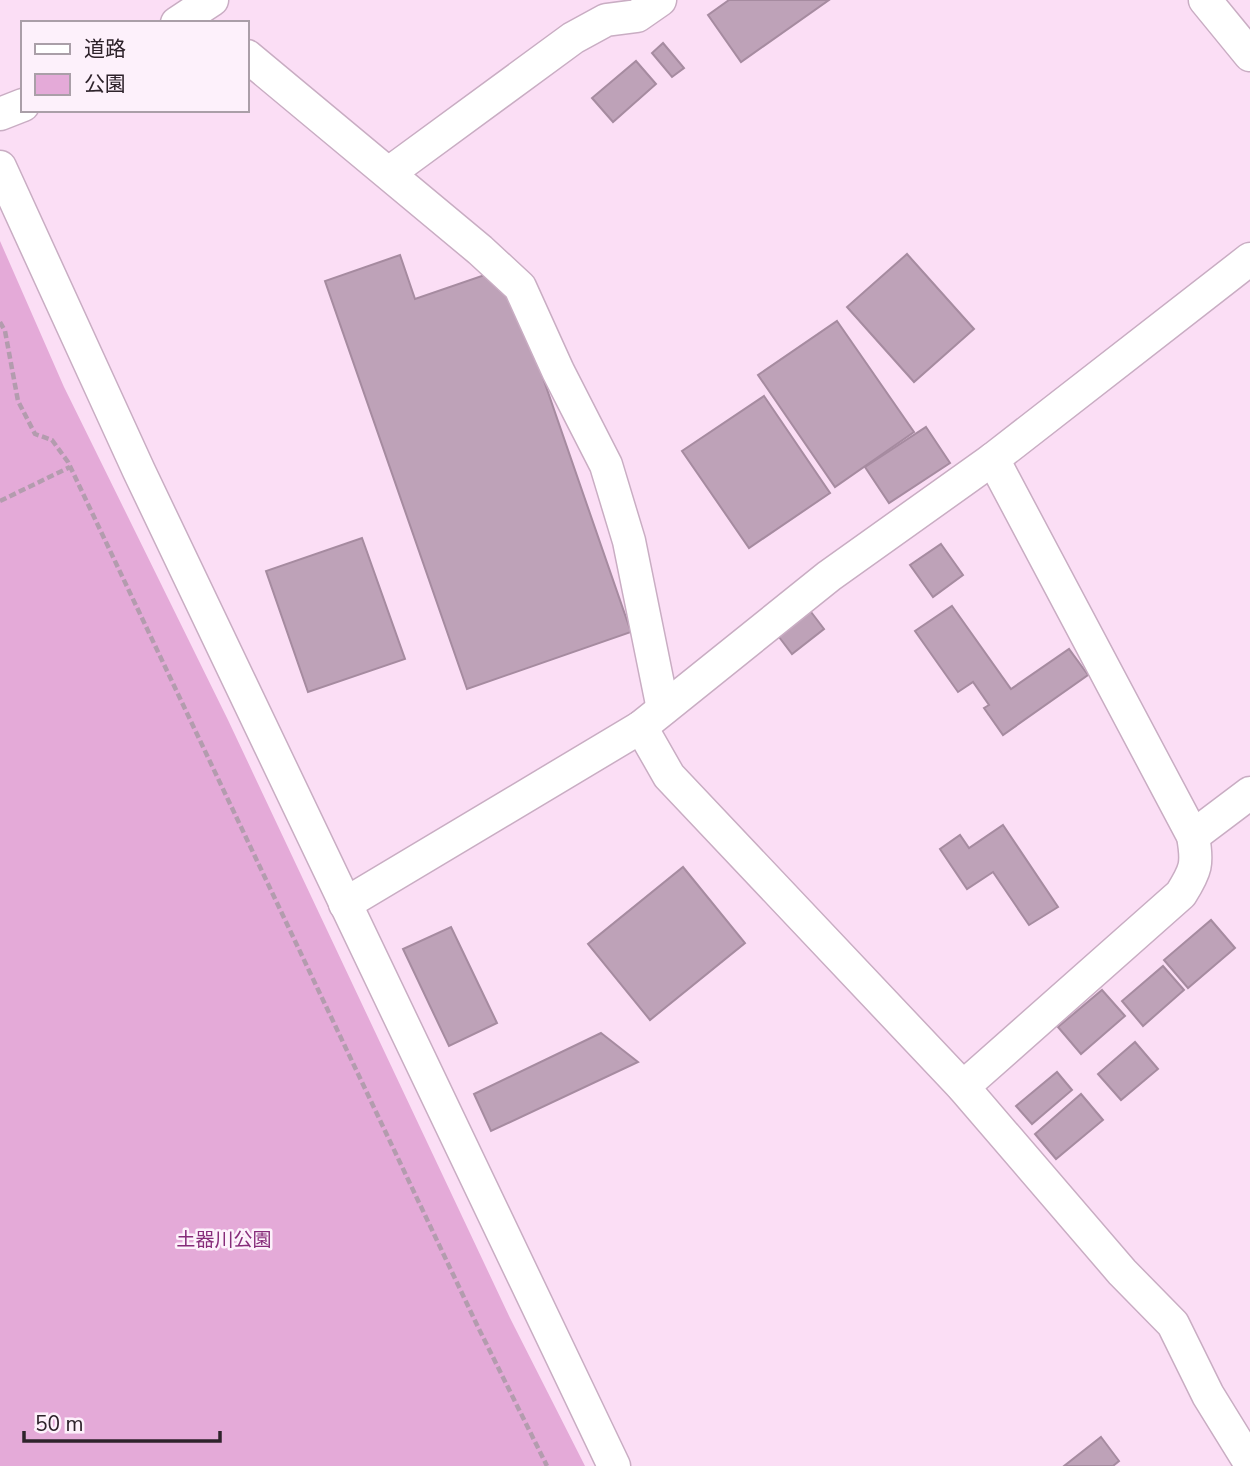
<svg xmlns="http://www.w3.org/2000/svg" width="1250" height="1466" viewBox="0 0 1250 1466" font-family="'Nunito Sans','Noto Sans JP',sans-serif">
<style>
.green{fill:#e4aad8}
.building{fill:#bea2b8;stroke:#a68ba0;stroke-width:2}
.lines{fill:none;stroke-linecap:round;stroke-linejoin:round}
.minor-casing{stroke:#c9adc3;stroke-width:35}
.path{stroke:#b39cae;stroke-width:4.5;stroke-dasharray:7 3.5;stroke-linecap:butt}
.minor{stroke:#fff;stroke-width:32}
.labels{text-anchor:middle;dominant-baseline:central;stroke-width:5;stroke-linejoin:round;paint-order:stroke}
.park-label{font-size:19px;fill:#862c79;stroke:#fdf1fb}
</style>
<rect width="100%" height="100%" fill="#fbdef5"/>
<path class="green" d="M0,241L64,387L228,720L510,1318L585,1466H0Z"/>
<g class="building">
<path d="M729,0H829L741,62L708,15Z"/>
<path d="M663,43L684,68L672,77L652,53Z"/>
<path d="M636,61L656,84L613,122L592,98Z"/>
<path d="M907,254L974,329L914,382L847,307Z"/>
<path d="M400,255L415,299L505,268L631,632L467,689L325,281Z"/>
<path d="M837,321L914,432L835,487L758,375Z"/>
<path d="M764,396L830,493L749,548L682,451Z"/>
<path d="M926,427L950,463L889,503L865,467Z"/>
<path d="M362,538L405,659L308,692L266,571Z"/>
<path d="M941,544L963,575L933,597L910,565Z"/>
<path d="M952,606L1011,689L1069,649L1088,675L1003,735L984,708L989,705L973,682L958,692L915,631Z"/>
<path d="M808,608L824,629L792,654L776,633Z"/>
<path d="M1003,825L1058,907L1029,925L993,872L967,889L940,849L960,835L969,848Z"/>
<path d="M683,867L745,943L650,1020L588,944Z"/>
<path d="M1211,920L1235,948L1188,988L1164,960Z"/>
<path d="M451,927L497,1023L449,1046L403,949Z"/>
<path d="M1163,966L1184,990L1143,1026L1122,1001Z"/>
<path d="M1102,990L1125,1016L1081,1054L1058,1027Z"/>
<path d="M601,1033L638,1062L491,1131L474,1094Z"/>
<path d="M1135,1042L1158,1069L1121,1100L1098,1074Z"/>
<path d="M1057,1072L1072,1090L1032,1124L1016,1106Z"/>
<path d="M1081,1094L1103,1120L1056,1159L1035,1134Z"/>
<path d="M1101,1437L1119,1461L1113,1466H1064Z"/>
</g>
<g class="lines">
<g class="minor-casing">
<g id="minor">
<path d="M1205,0L1250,55"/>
<path d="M177,23L212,0"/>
<path d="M247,56L480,250L520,287L558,371L606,465L629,541L663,709"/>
<path d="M0,114L23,105"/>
<path d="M0,167L139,471L614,1466"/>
<path d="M389,173L573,38L606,20L637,16L660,0"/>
<path d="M641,727L669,776L963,1087L1122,1272L1173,1324L1208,1395L1250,1463"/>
<path d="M1193,836L1250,793"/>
<path d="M345,904L641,727L829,576L993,459L1250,259"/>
<path d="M963,1087L1181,894C1196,870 1198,864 1193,836L993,459"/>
</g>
</g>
<g class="path">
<path d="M0,322L5,331L18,401L35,434L52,440L68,462L478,1327L547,1466"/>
<path d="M0,501L70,467"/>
</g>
<use href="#minor" class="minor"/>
</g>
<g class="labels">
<g class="park-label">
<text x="224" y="1240">土器川公園</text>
</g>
</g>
<rect x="21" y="21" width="228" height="91" fill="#fdf1fb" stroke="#aa9fa8" stroke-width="2"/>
<rect x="35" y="44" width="35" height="10" fill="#ffffff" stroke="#aa9fa8" stroke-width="2"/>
<text x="84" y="56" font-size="21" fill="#2e232b">道路</text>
<rect x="35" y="74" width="35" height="21" fill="#e4aad8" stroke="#aa9fa8" stroke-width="2"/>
<text x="84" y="91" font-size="21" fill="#2e232b">公園</text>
<path d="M24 1431v10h196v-10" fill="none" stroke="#2e232b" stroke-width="3.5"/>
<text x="35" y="1431" font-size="21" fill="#2e232b" stroke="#fdf1fb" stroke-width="5" paint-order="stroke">50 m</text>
</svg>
